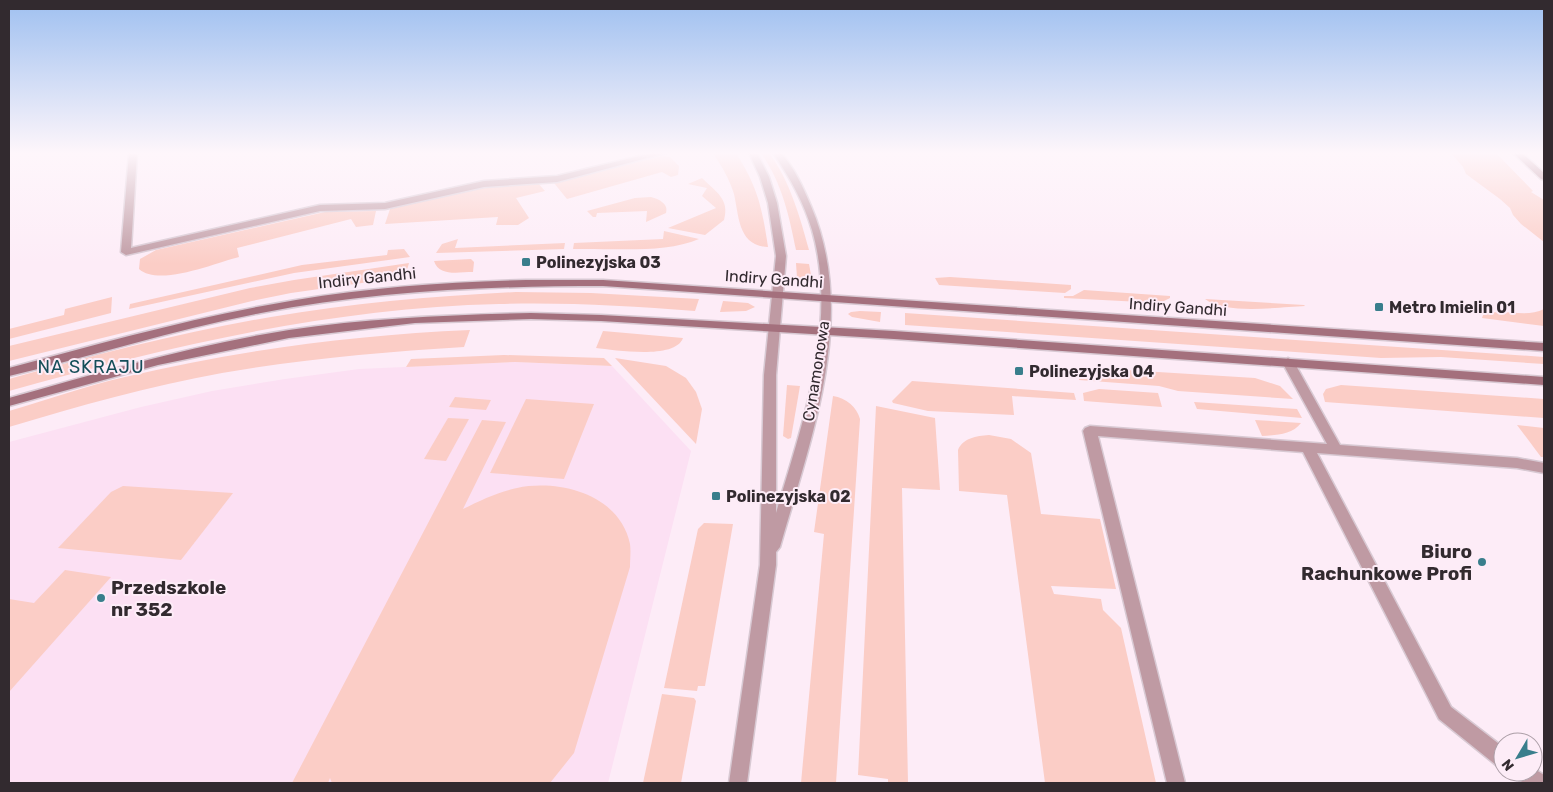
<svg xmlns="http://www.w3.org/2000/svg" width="1553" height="792" viewBox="0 0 1553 792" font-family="Rubik,sans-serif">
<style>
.built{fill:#fce0f3}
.green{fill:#fbcdc6}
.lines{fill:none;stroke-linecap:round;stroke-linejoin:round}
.street-casing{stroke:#d8c9d3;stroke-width:3}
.secondary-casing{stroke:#d8c9d3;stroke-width:3}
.street{fill:#bf9aa3;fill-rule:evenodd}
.secondary{fill:#a4707d;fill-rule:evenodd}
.poi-dot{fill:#397e8c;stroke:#fdecf7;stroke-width:2}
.labels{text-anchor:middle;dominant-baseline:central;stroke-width:4;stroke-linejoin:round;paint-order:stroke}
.poi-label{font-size:16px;font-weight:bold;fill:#322a2f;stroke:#fdecf7;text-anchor:start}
.street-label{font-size:16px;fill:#322a2f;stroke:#fdecf7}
.neighbourhood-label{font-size:18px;letter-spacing:1px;fill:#144e59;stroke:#fdecf7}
.near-poi-label{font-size:19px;font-weight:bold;fill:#322a2f;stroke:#fdecf7;text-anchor:end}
</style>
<rect width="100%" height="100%" fill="#fdecf7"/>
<path class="built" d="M515,362L612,366L691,451L608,783H9V442L141,407L212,391L285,379L359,369Z"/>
<g class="green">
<path d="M713,153H736C758,188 762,207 768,247C738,246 739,216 734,194C730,180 721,165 713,153Z"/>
<path d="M761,153H769C790,181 800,217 809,250H796C789,215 782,183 761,153Z"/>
<path d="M1451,153H1496L1533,191L1531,192L1544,200V242L1521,224L1513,215L1510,208L1500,199L1466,174L1463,167Z"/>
<path d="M662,156L670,157L679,166L678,175L671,177L662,172L567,199L554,183Z"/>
<path d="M702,178C716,192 730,199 724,220L705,235L668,228L716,208L702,196L707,188L688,184Z"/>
<path d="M538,183L545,191L516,198L529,218L518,225H496L498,217L385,224L390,209L488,186Z"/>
<path d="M651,197C659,199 669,204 666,213L646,222L647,211L597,213L596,217H593L587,211L635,198Z"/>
<path d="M376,211L373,225L356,227L351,219L237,248L239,257C215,263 159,287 139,269L140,259L156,250L325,212Z"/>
<path d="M664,231L699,239C664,254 612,248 573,249L574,243L663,239Z"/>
<path d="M458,239L455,248L565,243L564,249L436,253L442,244Z"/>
<path d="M404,249L410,257L294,273L129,309L130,304L302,265L387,255L388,250Z"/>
<path d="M471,259L474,262L473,272C459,272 439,277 434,261Z"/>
<path d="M409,263L407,270L383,280L291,293L252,301L9,361V346L250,288L294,280Z"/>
<path d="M796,263L809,264L811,275L809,279L804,281L797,278Z"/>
<path d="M950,277L1071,285V289L1065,293L939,285L935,278Z"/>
<path d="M1084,290L1170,296V298L1160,303L1064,298V296H1073Z"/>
<path d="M516,292L591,293L699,299L695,311C629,306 564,302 499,304C331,308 169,346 9,391V379C95,355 182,332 271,317C352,303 434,296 516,292Z"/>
<path d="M112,297L111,313L9,339V329L64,315L65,309Z"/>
<path d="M1205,299L1304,305L1305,306C1278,307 1226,315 1205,299Z"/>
<path d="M723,301L748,303L755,307L746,311L720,312Z"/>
<path d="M1544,309V326L1482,318L1483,315C1500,307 1526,319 1544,309Z"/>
<path d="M860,311L881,312L880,322L852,317L848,314L851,312Z"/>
<path d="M905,313L1544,357V364L1441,357L1381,358L905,325Z"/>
<path d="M470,330L464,347C383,352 302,359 222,373C150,386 79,406 9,427V411C47,400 86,386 125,377C238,350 354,335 470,330Z"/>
<path d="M603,331L683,338C675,360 615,350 596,348Z"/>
<path d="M504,355L604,358L612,366L515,362L406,367L411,359Z"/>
<path d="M615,358L666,366L686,378L696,392L702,409L696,444Z"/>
<path d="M1077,367L1255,378L1280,386L1293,399L1178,391L1159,386L1079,380Z"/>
<path d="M912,381L1074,393L1076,400L1012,396L1014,415L928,411L893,403L892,401Z"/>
<path d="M787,385L800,386L791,438L788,439L783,436Z"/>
<path d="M1341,385L1544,399V418L1325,402L1323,394L1326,389Z"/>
<path d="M1099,389L1158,393L1162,407L1084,401L1083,393Z"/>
<path d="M833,396C846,398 857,407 860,419L836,783H801L824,534L814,532Z"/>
<path d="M455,397L491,400L486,410L449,407Z"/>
<path d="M526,399L594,404L564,479L490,473Z"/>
<path d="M1194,402L1297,409L1302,418L1197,409Z"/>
<path d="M876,406L935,418L940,490L902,488L908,783H888V779L858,775Z"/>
<path d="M448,418L469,419L446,461L424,459Z"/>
<path d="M482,420L506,422L463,509C481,500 498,492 517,488C560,479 620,495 630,544C631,551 630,560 630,567L574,753L550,783H332L330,778L328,783H292Z"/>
<path d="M1255,420L1301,423C1292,435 1275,435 1262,436Z"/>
<path d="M1517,425L1544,428V457H1541Z"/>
<path d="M989,435L1011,439L1031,453L1041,514L1100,519L1116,589L1051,586L1054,594L1101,599L1103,610L1121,628L1156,783H1045L1007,495L959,491L958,450C963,438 976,436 989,435Z"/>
<path d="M123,486L233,493L181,560L58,548L111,492Z"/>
<path d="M704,523L733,524L705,686H698L697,691L664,688L698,529Z"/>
<path d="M65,570L111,577L9,692V599L34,603Z"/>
<path d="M662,694L694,698L696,701L681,783H643Z"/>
</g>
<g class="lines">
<g class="street-casing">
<g id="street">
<path d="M129,153H137L131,248L320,205L385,203L484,181L557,176L652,153H666L557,182L484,187L385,209L320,211L126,255L121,252Z"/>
<path d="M749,153H757L769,177L777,203L786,256L776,375V513C802,424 839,323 812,230C804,203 789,176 773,153H781C795,169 803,187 811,206C858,316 811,438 780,547L776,552V565L747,783H729L760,565L764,375L776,256L768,203L760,177Z"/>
<path d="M1288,358L1294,362L1340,445L1517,458L1544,463V473L1517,468L1317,453L1451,707L1503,747V768L1496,765L1439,719L1303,452L1098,436L1185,783H1167L1083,431L1085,428L1090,426L1327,444L1282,362Z"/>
<path d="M1533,768L1544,775V783C1531,783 1518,786 1513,772H1533Z"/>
</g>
</g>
<g class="secondary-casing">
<g id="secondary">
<path d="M1513,153H1522L1544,173V180L1541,179Z"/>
<path d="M526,280H603L1544,343V351L603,286C488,286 374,291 261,313C176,329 93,356 9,376V368C104,342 199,316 296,300C372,287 449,282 526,280Z"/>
<path d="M531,313L601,315L894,331L1544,377V385L894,339L601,321L531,319L415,323L289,338L158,365L9,406V398C101,372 194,345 289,330C369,318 450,315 531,313Z"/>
</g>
</g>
<use href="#street" class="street"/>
<use href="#secondary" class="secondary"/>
</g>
<linearGradient id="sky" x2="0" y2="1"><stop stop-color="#9fc0f0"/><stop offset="0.58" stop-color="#fef6fb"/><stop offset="1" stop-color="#fef6fb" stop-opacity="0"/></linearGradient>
<rect width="1553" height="264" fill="url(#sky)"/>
<g class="poi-dot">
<rect x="521" y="257" width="10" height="10" rx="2.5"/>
<rect x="1374" y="302" width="10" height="10" rx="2.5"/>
<rect x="1014" y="366" width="10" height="10" rx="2.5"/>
<rect x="711" y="491" width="10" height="10" rx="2.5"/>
<circle cx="1482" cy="562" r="5"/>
<circle cx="101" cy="598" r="5"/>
</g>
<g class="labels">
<g class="poi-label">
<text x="536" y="262">Polinezyjska 03</text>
<text x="1389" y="307">Metro Imielin 01</text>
<text x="1029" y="371">Polinezyjska 04</text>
<text x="726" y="496">Polinezyjska 02</text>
</g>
<g class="street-label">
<text transform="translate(367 278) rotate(-6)">Indiry Gandhi</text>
<text transform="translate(774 279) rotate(4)">Indiry Gandhi</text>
<text transform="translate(1178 307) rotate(4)">Indiry Gandhi</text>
<text transform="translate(816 371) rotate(-81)">Cynamonowa</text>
</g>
<g class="neighbourhood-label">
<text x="91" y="367">NA SKRAJU</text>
</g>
<g class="near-poi-label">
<text x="1472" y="551">Biuro<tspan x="1472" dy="22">Rachunkowe Profi</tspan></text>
<text x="111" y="587" text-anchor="start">Przedszkole<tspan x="111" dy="22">nr 352</tspan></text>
</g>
</g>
<rect width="1553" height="792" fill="none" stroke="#322a2f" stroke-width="20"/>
<g transform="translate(1518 757) rotate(232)"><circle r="24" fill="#fdecf7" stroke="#ac9ea7"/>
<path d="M0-4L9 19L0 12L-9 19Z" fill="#397e8c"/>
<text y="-8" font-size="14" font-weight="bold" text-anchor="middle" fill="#322a2f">N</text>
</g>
</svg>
